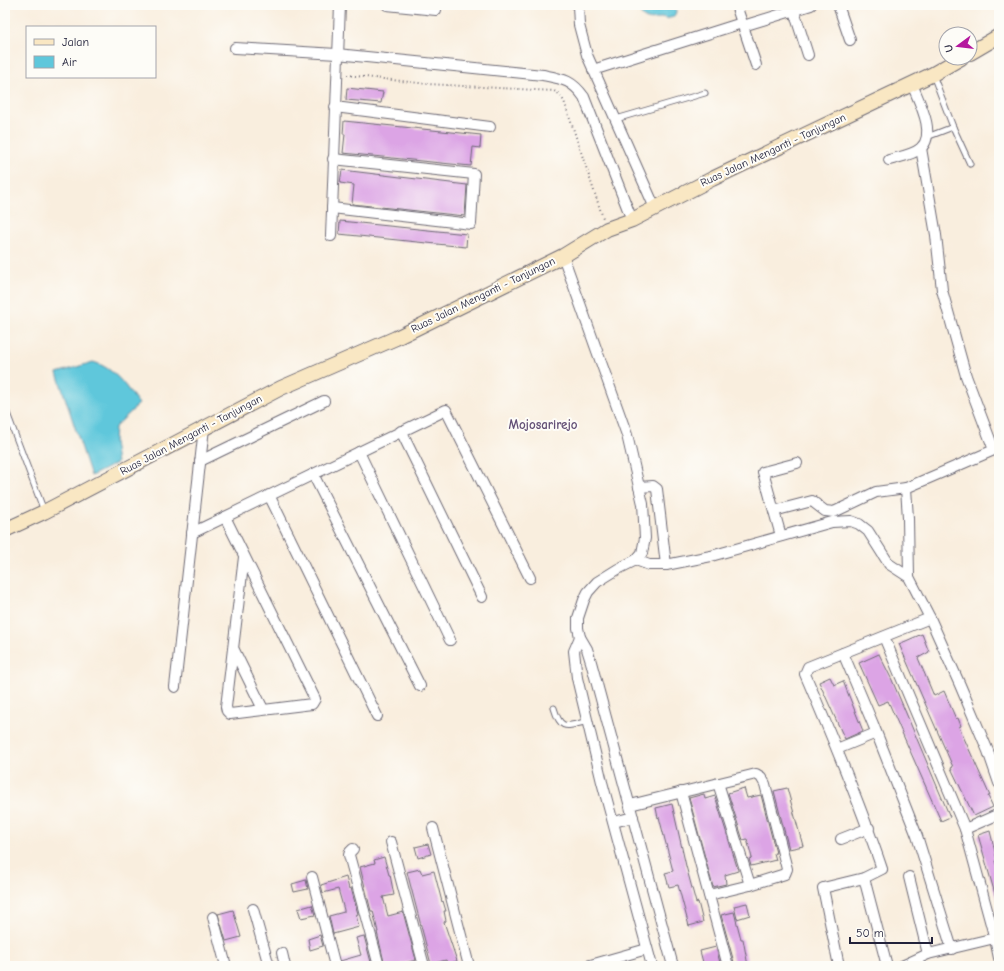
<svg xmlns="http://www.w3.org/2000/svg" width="1004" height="971" viewBox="0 0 1004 971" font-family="'Comic Neue',sans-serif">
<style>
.water{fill:#5fc7db;stroke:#40748b}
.building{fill:#dca4e5}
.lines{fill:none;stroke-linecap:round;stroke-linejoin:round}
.lane-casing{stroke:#6d6974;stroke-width:7}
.street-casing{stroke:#6d6974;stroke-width:12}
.secondary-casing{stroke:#6d6974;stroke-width:16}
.path{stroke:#6d6974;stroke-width:2;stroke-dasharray:1 3;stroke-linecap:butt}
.lane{stroke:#fff;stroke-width:5}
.street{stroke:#fff;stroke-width:10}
.secondary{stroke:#f9e7c3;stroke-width:14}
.labels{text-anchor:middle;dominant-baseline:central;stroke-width:4;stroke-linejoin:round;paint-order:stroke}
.street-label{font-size:11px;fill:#22223b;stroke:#fdfcf7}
.quarter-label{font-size:13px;font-weight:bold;fill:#635076;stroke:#fdfcf7}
</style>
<rect width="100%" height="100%" fill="#fdfcf7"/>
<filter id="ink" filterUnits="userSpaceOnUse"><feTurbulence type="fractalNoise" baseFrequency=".025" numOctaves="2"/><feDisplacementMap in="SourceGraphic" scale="8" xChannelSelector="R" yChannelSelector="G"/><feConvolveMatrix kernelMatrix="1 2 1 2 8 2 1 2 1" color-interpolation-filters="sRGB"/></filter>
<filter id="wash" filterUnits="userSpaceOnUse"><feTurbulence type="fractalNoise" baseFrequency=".012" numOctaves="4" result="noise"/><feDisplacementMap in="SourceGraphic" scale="16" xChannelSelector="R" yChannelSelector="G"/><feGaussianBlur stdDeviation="0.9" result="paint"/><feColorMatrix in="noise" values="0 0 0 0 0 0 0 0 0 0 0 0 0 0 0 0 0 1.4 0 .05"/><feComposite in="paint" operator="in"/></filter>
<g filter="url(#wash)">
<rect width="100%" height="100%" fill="#f9eede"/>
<g class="water">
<path d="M639,5H675C679,15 671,21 662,17C651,23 638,19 639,5Z"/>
<path d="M93,362C115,368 126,387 139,404L115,427L114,442L117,463L91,476L57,373Z"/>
</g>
<g id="blocks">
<g class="building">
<path d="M347,88L383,92L381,103L346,100Z"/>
<path d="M344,121L481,135L480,148L473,147L471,166L343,153L345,134H343Z"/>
<path d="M342,170L467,185L465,216L352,204L354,185L340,183Z"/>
<path d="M340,221L467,234L466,247L339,234Z"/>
<path d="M922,634L929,652L918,658L934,696L944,691L956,719L958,718L961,726L959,727L990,796H988L993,807L974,816L951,768L953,767L899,644Z"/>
<path d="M879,654L892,680L950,817L941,821L888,701L878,705L859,663Z"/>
<path d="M830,677L834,685L843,681L863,731L845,739L842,733L819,682Z"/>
<path d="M744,788L747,798L761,795L776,853H774L776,860L751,866L749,859L752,858L747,839L743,840L728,793Z"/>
<path d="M787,788L803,846L789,849L774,791Z"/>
<path d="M704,794L705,799L715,796L738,870V871L725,875L726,884L713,887L689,798Z"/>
<path d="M672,804L686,866L696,903L698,902L703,922L689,926L678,885L669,887L665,873L673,871L659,817L658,818L656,808Z"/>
<path d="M990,831L997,860L995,861L999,873V901H997L978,835Z"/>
<path d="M428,844L431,854L418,858L415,847Z"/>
<path d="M384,857L389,875H390L394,895L383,897L388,916L403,912L416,960L401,964V966H385L377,932H378L373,911H371L360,867L375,863L374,860Z"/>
<path d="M420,869L422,874L434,871L442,902L443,901L446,911H444L446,921L444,922L457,961L447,964L446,960L431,964L407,872Z"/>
<path d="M346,877L349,889L351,888L358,914L356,915L359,927L333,934L329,916L344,912V910L338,889L323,893L321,885Z"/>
<path d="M306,880L308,889L294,892L292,884Z"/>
<path d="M747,903L750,915L737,919L734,906Z"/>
<path d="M312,905L315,915L301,918L298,909Z"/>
<path d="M233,910L241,937L226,941L218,914Z"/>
<path d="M734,912L741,939H743L748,966H735L721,915Z"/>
<path d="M320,935L323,946L310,950L308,939Z"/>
<path d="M364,936L372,966H341L340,961L361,955L356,938Z"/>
<path d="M716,947L720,963L717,964V966H704L700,951Z"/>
</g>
</g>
</g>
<g filter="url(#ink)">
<use href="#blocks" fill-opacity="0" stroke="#6d6974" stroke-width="1"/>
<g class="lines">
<g class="lane-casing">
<g id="lane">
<path d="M933,75L953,127L970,164"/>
<path d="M616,119L705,93"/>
<path d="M927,137L953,127"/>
<path d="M5,408L44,511"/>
<path d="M554,708C561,732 567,726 588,721"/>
</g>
</g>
<g class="street-casing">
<g id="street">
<path d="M387,5L436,10V5"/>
<path d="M578,5L579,25L587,55L655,208"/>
<path d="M736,5L756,65"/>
<path d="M838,5L850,40"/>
<path d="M794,11L808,55"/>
<path d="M743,26L811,5"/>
<path d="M235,48L337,54L543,75C563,79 572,80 584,97L632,220"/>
<path d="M593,70L742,23"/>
<path d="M335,107L490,127"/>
<path d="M889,160C899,157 913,155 921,148C937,133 918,100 912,84"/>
<path d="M332,208L471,224L474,174L333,159"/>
<path d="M331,236L340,5"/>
<path d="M563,256L627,435L643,504L645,538L642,553L636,560L618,569L597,582L588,592L584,600L578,618V628L580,637L587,649L591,662L673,966"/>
<path d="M401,431L482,597"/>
<path d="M359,452L450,640"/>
<path d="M200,461L324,401"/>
<path d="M313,474L420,686"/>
<path d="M639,487L653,486L657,489L666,565"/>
<path d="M269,495L377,716"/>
<path d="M774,511L812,501L825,511L834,512L876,492L906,488"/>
<path d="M225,517L314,697L315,699L312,704L230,714L227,711L226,707L244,557"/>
<path d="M192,533L446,410L530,578"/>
<path d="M781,536L763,472L797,463"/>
<path d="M636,560L649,565H666L711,556L832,522L851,521L859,524L868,531L889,564L909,577L930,618L960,685L988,751L999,783"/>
<path d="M909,577L908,518L906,488L994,450L966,376L942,290L936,235L921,148"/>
<path d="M580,637L574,651L577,678L602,782L652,966"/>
<path d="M884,637L965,829L995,939L999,958"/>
<path d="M234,650L263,709"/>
<path d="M843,653L873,724L917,836L952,949"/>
<path d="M175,687L204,428"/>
<path d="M837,749L876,733"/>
<path d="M718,783L750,885"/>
<path d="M681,792L728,966"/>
<path d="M630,805L756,774L761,777L765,784L787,869L785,874L750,885L709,895"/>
<path d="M614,822L633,817"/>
<path d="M433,828L469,966"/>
<path d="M965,829L999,814"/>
<path d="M841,839L869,828"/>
<path d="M391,842L424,966"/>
<path d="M353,849L350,852L349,855L379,966"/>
<path d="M312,877L335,966"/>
<path d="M909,877L928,954"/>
<path d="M864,878L887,966"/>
<path d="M253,909L269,966"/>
<path d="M213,917L226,966"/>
<path d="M282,953L285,966"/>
<path d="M587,966L647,949"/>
<path d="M839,966L823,888L864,878L882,869C860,803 833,739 805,674L808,667L930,618"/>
<path d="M902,966L928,954L999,937"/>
</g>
</g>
<g class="secondary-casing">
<g id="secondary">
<path d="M970,53L999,36"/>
<path d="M5,530L44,512L281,388L396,338L563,256L607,229L632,220L712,179L933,74L961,58"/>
</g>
</g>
<path class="path" d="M347,75L428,84L554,91L559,94L564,101L603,218"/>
<use href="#lane" class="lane"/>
<use href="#street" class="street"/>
<use href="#secondary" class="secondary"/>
</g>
</g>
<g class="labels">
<g class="street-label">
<text transform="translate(773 150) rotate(-25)">Ruas Jalan Menganti - Tanjungan</text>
<text transform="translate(483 295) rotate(-26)">Ruas Jalan Menganti - Tanjungan</text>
<text transform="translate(191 435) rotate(-28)">Ruas Jalan Menganti - Tanjungan</text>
</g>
<g class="quarter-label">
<text x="543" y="424">Mojosarirejo</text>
</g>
</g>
<rect width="1004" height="971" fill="none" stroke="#fdfcf7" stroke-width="20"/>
<rect x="26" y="26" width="130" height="52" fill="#fdfcf7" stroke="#a5a5ac"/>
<rect x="34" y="39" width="20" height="6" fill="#f9e7c3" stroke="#a5a5ac"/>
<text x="62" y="46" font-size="12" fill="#22223b">Jalan</text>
<rect x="34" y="56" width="20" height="12" fill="#5fc7db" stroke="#a5a5ac"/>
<text x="62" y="66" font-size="12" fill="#22223b">Air</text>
<g transform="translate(958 46) rotate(255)"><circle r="19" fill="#fdfcf7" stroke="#a5a5ac"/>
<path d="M0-3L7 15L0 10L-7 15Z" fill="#b5179e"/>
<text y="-6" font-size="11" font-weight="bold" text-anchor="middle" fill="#22223b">U</text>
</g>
<path d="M850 937v6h82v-6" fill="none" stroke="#22223b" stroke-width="2"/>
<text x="856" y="937" font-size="12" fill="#22223b" stroke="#fdfcf7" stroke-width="3" paint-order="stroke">50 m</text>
</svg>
